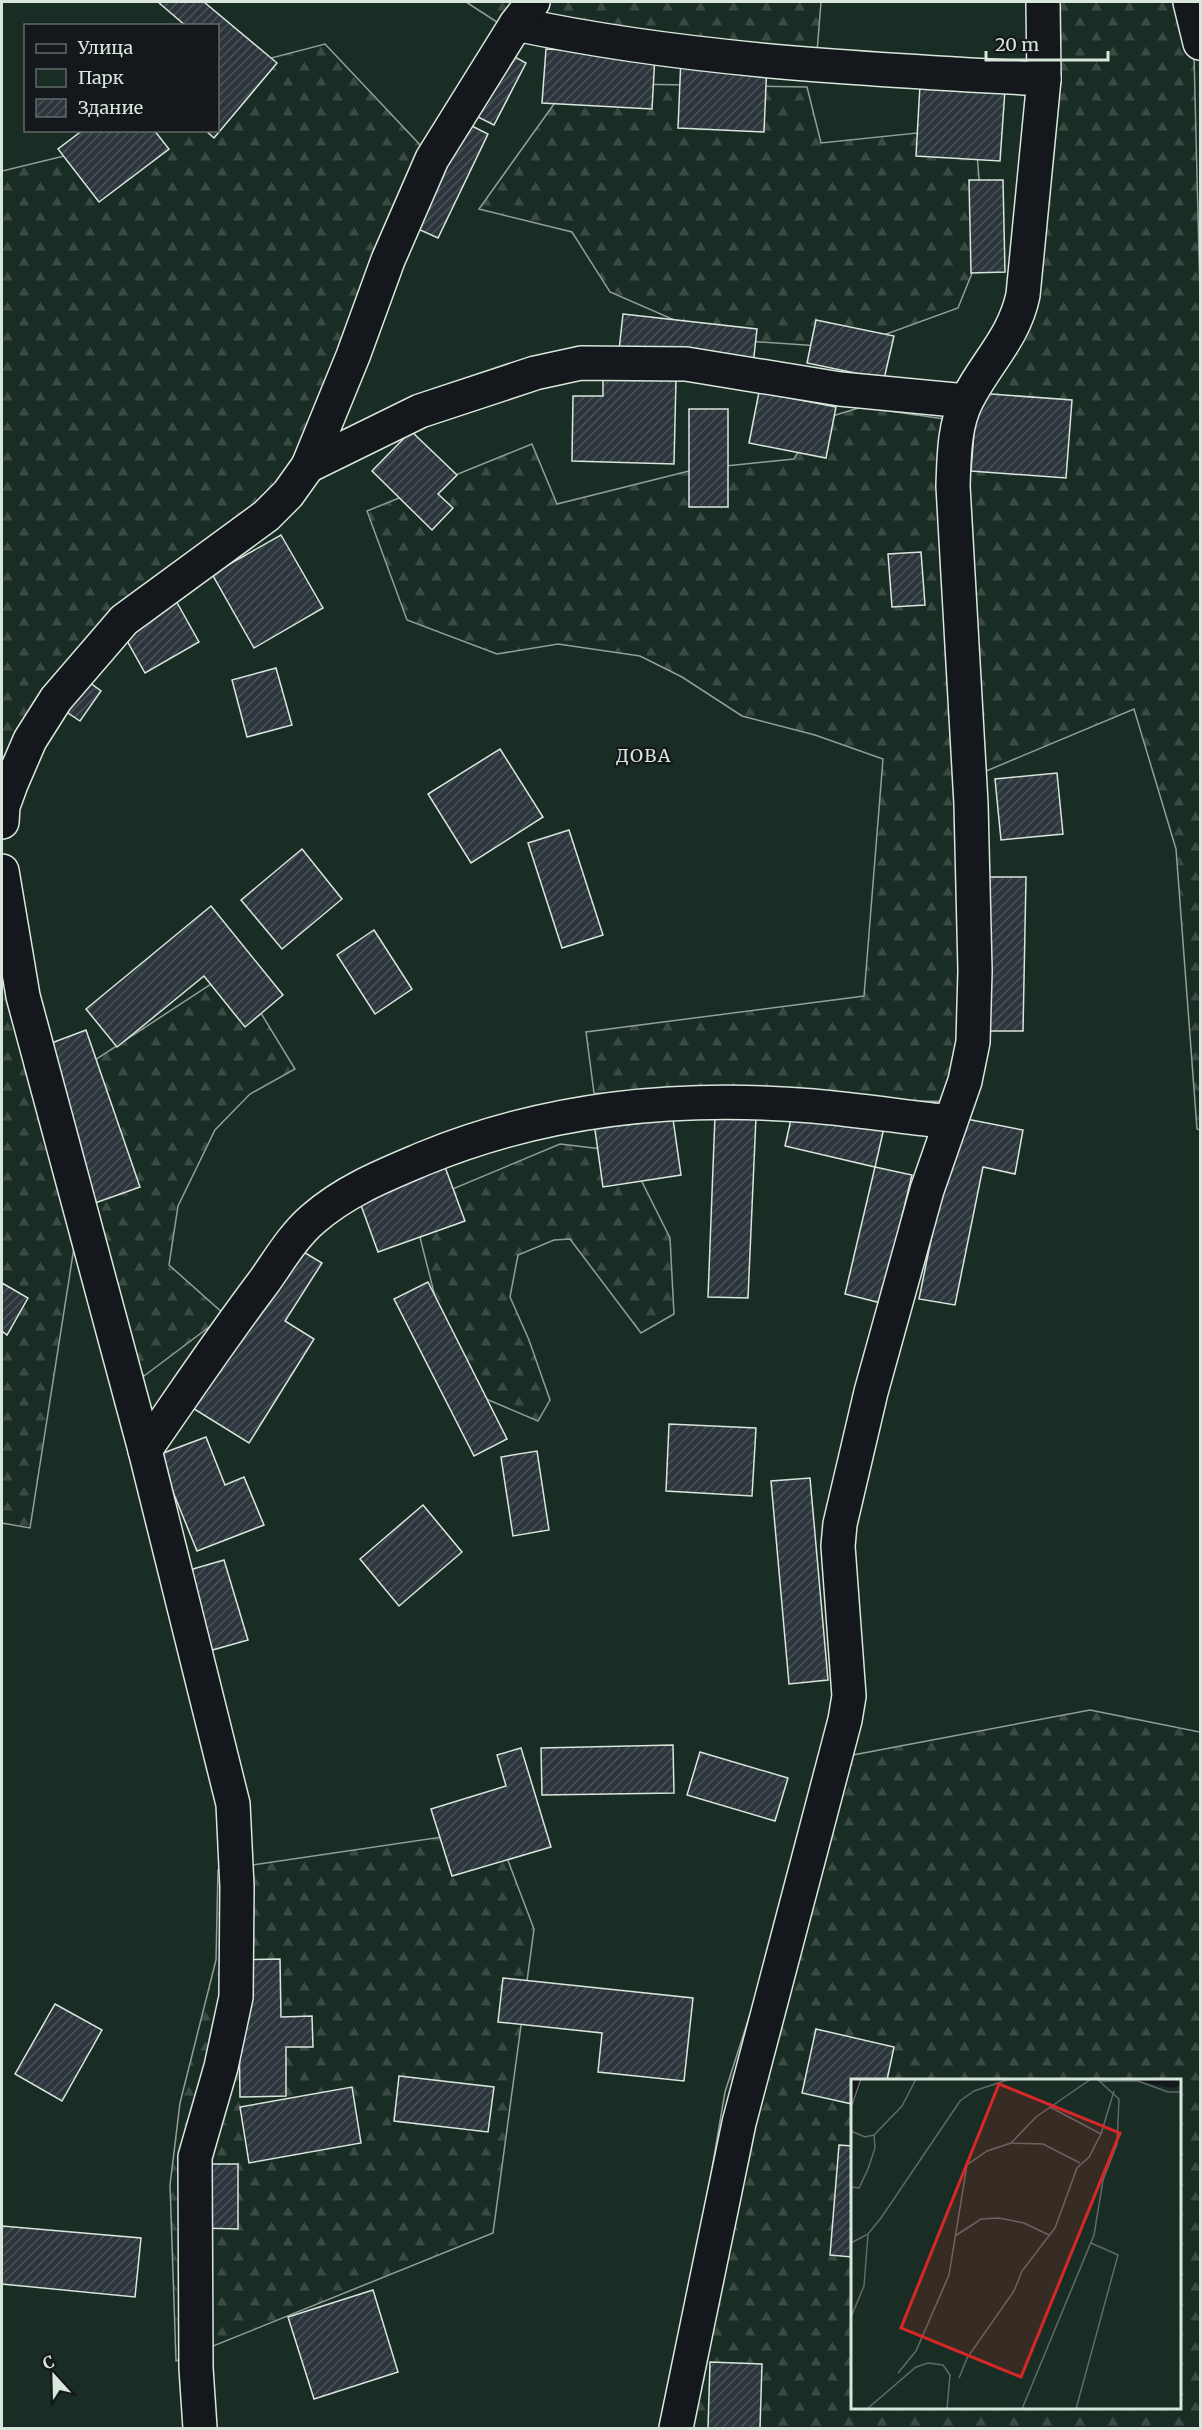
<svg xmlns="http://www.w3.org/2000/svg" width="1202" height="2430" viewBox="0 0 1202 2430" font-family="Merriweather,serif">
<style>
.green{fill:#1a2d24;stroke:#939e99;stroke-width:1.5;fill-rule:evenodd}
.forest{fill:url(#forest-firs);stroke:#939e99;stroke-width:1.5;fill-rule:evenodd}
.building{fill:url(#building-hatch);stroke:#d8e6dc;stroke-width:1.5}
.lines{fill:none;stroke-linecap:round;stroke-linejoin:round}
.minor-casing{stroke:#d8e6dc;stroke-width:36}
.minor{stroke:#14181c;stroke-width:33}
.labels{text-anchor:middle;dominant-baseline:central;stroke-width:4.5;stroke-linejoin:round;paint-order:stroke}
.quarter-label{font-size:18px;letter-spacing:1.5px;fill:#d8e6dc;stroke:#14181c}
.inset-road{fill:none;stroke:#626a69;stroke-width:1.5}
.view{fill:#d62828;fill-opacity:0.15;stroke:#d62828;stroke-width:3}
.inset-edge{fill:none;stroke:#d8e6dc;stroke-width:3}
</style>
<defs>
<pattern id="forest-firs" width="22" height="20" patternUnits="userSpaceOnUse" patternTransform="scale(1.5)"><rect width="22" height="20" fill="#1a2d24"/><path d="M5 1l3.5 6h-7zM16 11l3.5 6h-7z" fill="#3b4b43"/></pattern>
<pattern id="building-hatch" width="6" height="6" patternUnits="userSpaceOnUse" patternTransform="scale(1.5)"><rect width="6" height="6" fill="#2c363c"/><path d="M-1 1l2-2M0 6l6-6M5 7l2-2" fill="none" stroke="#4a5358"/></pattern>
</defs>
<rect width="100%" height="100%" fill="#14181c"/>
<path class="green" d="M2,2H1200V2428H2ZM26,26H218V130H26ZM852,2080H1180V2408H852Z"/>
<g class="forest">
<path d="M466,2H821L817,52L506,28Z"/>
<path d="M1034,2H1200L1194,56L1200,293V1130L1197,1129L1176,849L1134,709L960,782L965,1047L951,1101L839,1102L698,1094L594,1093L586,1032L864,996L883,759L815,735L742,716L682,677L640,656L558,644L497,654L407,620L367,511L532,444L557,504L697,469L794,459L816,421L862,407L951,420L1012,312Z"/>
<path d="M325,44L424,149L306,466L183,577L2,777V171L93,149L122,131L218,130V72Z"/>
<path d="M569,83L807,87L821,143L975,127L984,243L958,308L848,348L718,339L610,292L572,232L479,209Z"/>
<path d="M2,930L78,1222L30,1528L2,1523Z"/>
<path d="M234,969L295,1069L250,1094L215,1130L178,1206L169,1265L225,1315L144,1376L126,1350L66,1079Z"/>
<path d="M560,1144L627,1152L670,1238L674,1314L641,1333L570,1239L554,1240L518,1255L510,1297L529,1340L550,1400L538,1421L458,1387L412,1206Z"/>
<path d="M1090,1710L1200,1732V2428H668L725,2092L832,1759ZM852,2080H1180V2408H852Z"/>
<path d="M496,1829L534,1929L493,2233L176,2361L170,2185L180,2103L216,1960L218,1870Z"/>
</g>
<g class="building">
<path d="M158,2H204L277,63L214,138L205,130H218V26H186Z"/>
<path d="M546,49L655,55L652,109L542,103Z"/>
<path d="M502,50L526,63L494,125L468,112Z"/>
<path d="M681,58L767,62L764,132L678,128Z"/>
<path d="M920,85L1005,90L1000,161L916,156Z"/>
<path d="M460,120L488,134L438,238L409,225Z"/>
<path d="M83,130H154L169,149L99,202L58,149Z"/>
<path d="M969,180H1003L1005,272L971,273Z"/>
<path d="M623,314L757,329L753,365L619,350Z"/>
<path d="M816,320L894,336L884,379L807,363Z"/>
<path d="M603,377L676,379L674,464L572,461L573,396H603Z"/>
<path d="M759,392L836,407L826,458L749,443Z"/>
<path d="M977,393L1072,400L1066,478L971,471Z"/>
<rect x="689" y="409" width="39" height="98"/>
<path d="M411,431L457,475L438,494L453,508L432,530L372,471Z"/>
<path d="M281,535L323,608L254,648L212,574Z"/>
<path d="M921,552L925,605L892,607L888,554Z"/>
<path d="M175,599L199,642L145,673L121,630Z"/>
<path d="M276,668L292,725L247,737L232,680Z"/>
<path d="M78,674L101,691L80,721L56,705Z"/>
<path d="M500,749L543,817L471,863L428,794Z"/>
<path d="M1057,773L1063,834L1001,840L995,779Z"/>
<path d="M569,830L603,935L562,948L528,843Z"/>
<path d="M302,849L342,899L282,949L241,900Z"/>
<path d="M983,877H1026L1023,1031H981Z"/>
<path d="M211,906L283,995L245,1027L204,976L117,1047L86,1009Z"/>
<path d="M374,930L412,989L375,1014L337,955Z"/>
<path d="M86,1030L140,1187L95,1203L41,1047Z"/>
<path d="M794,1106L884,1128L875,1167L785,1146Z"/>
<path d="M672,1112L681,1175L603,1187L594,1123Z"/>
<path d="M715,1116L756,1117L748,1298L708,1297Z"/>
<path d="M956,1117L1023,1130L1015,1174L983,1167L955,1305L919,1299Z"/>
<path d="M445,1167L465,1221L378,1252L358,1197Z"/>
<path d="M875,1167L912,1175L881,1303L845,1294Z"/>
<path d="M292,1245L322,1263L285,1321L314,1339L249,1443L191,1407Z"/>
<path d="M428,1282L507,1439L474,1456L394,1299Z"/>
<path d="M2,1283L28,1298L7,1335L2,1331Z"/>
<path d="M669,1424L756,1428L752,1496L666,1491Z"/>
<path d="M206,1437L225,1485L244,1477L264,1525L197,1551L158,1455Z"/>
<path d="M537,1451L549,1530L513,1536L501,1457Z"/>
<path d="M810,1478L828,1680L789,1684L771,1481Z"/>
<path d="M423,1505L462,1552L399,1606L360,1559Z"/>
<path d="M224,1560L248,1640L209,1651L186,1571Z"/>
<path d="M673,1745L674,1793L542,1795L541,1748Z"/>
<path d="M521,1748L551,1847L452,1876L431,1809L506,1786L497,1755Z"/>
<path d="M700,1752L788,1778L775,1821L687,1795Z"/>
<path d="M280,1959L281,2017L312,2016L313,2047H286V2096L240,2097L238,1960Z"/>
<path d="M503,1978L693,1998L684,2081L598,2072L602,2033L498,2022Z"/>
<path d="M55,2004L102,2030L62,2101L15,2074Z"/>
<path d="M816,2029L894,2047L887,2080H852V2104L802,2093Z"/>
<path d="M399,2076L494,2087L488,2132L394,2121Z"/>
<path d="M352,2087L361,2143L249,2163L240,2107Z"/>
<path d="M839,2145L852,2146V2257L830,2255Z"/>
<path d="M201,2164H238V2229L201,2228Z"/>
<path d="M2,2226L141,2238L135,2297L2,2284Z"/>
<path d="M373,2290L398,2372L314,2399L288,2317Z"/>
<path d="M710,2362L762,2364L760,2428H708Z"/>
</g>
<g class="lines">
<g class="minor-casing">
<g id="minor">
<path d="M1190,2L1200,43"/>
<path d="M516,24C690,61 867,69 1044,79"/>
<path d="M308,466L420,411L535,373L581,363L686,364L840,389L966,401"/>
<path d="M2,822L3,806L11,784L30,740L56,699L124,620L266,516L288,494L308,466L353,356L388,260L432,159L516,24L533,2"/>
<path d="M2,871L23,996L145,1450L233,1804L237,1887L236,1997L221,2067L195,2157L196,2368L200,2428"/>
<path d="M145,1450C184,1394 222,1337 263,1283C278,1262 293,1236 313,1219C346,1190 385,1175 425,1158C547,1108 681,1095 813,1106C858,1110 904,1117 950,1122"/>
<path d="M676,2428L739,2123L845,1720L849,1696L838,1546L840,1524L871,1392L927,1190L965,1081L973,1042L975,971L971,804L953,486C954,458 954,425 967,400C986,362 1014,338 1023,295L1044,79L1043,2"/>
</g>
</g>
<use href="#minor" class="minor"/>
</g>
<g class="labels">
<g class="quarter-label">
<text x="644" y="755">ДОВА</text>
</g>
</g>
<g transform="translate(851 2079)">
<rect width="330" height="330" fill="#14181c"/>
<path d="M12,0H277L321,9L330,6V330H0V32Z" fill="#1a2d24"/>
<path d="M63,0H100L97,8L102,30L113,20L167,21L179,23L185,37L160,64L132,73L116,84L106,131L89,160L60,141L44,163L22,176L27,152L23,149L90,50L61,51L35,80L18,91L25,68L23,57L49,28ZM220,0H237L233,4L244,16L236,28L224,21L217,28L231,38L228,43L198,28L188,13ZM263,11L268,37L305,35L307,58L266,59L253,97L314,98L307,146V187L269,180L277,157L283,120L250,126L236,175L223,167L233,122L213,123L199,154L164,139L165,132L195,140L206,117L186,97L164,84V71H184V78L209,83L218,81L227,86L237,77L251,52ZM202,36L226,46L225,53L241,57L232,75L219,74L198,59L196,51L188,45ZM132,112L135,124L117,133L114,139L117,146L107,149L111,116ZM141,143L164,146L163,164L159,165L155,153L149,152L145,170L138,163ZM269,189L309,195L303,228L282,226L279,250L254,246ZM94,202L124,209V221L107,250L70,249ZM160,216L188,221L211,236L171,330H93L96,308L136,245Z" fill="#1a2d24"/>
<path class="inset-road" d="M249,2H287L317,13H330M199,28L250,55M0,29L10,0M0,52L14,58L23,56L51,27L65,0M161,64L192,65L229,84M0,108L8,109L17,90L24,69L23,56M104,157L130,140L148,139L173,144L198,156M0,164L17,155L30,139L109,22L123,12L159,0M0,238L13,207L17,155M47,294L65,272L98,196L116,86L136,72L160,64L185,38L240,0M108,299L116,279L163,212L171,192L204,149L226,89L238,78L250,55L263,12M16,330L65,288L77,284L92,286L99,296L96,330M171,330L243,156L252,101L266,65L268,20L246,0M225,330L267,176L240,164"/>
<path class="view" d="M148,5L269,54L170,298L50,249Z"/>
<rect width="330" height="330" class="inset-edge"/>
</g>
<rect width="1202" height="2430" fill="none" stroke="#d8e6dc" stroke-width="6"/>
<rect x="24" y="24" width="195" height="108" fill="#14181c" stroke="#626a69" stroke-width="1.5"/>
<rect x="36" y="44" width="30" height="9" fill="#14181c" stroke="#626a69" stroke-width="1.5"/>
<text x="78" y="54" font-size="18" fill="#d8e6dc">Улица</text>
<rect x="36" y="69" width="30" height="18" fill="#1a2d24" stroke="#626a69" stroke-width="1.5"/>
<text x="78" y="84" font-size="18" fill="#d8e6dc">Парк</text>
<rect x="36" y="99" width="30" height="18" fill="url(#building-hatch)" stroke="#626a69" stroke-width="1.5"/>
<text x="78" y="114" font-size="18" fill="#d8e6dc">Здание</text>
<g transform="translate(54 2376) rotate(338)" stroke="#14181c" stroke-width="4.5" paint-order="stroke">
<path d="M0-4.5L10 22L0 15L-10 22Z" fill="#d8e6dc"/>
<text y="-9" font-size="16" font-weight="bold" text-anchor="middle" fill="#d8e6dc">С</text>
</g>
<path d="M986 51v9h122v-9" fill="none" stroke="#d8e6dc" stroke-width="3"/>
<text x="995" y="51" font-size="18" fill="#d8e6dc" stroke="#14181c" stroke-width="4.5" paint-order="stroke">20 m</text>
</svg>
